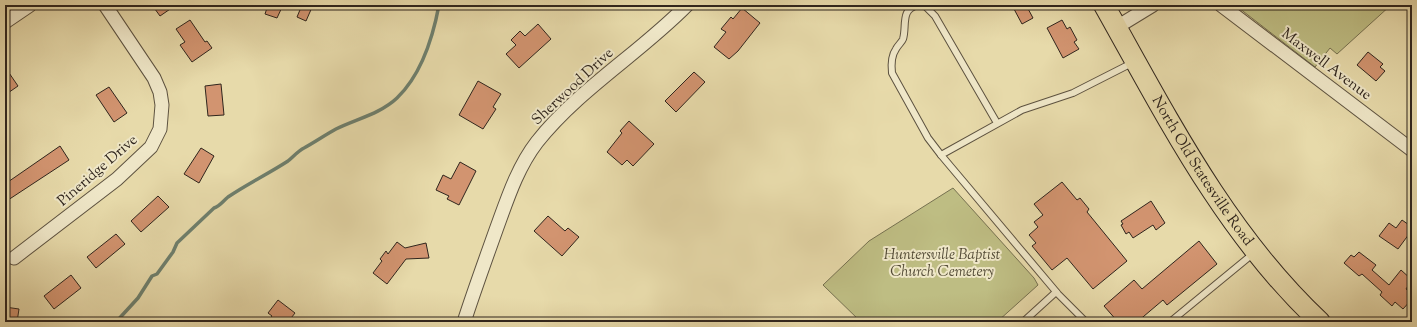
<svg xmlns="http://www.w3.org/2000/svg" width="1417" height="327" viewBox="0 0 1417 327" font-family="'Sorts Mill Goudy',serif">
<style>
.green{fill:#bebd83;stroke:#767150}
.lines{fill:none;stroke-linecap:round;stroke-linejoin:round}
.stream{stroke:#6e7f6d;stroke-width:3.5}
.building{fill:#d29470;stroke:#2f251d}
.lane-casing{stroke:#5d5240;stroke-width:8}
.street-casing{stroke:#5d5240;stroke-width:15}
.primary-casing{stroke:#2f251d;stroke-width:22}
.lane{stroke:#efe7c8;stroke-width:6}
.street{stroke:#efe7c8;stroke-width:13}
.primary{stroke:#e7daaa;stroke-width:20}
.labels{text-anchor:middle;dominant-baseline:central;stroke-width:4;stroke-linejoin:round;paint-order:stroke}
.street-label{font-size:15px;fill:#2f251d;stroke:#efe7c8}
.park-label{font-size:15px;font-style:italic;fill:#534b36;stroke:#efe7c8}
</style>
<rect width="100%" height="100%" fill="#e7daaa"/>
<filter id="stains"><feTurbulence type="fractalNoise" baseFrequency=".005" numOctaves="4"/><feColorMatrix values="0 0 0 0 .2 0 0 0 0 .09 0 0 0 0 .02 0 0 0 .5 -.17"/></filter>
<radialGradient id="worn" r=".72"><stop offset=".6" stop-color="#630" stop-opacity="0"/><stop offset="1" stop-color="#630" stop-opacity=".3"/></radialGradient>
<g class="green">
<path d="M1235,5H1391L1337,54L1330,48L1315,67Z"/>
<path d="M953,188L1034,278L1038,285L998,321L861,322L823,285L869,241Z"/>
</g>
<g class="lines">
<path class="stream" d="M116,322L138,298L152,276L157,274L173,252L177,243L214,208C220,206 223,201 228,197C247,184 268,174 288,161C293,157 298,151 304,148C315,142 325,135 336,129C356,119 380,114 397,98C421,75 433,37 439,5"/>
</g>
<g class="building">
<path d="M152,5H176L160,16Z"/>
<path d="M268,5H283L277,18L265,14Z"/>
<path d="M302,5H313L306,21L297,17Z"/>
<path d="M1022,5H1026L1033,18L1022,24L1014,9Z"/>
<path d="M742,8L760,23L738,51L729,59L714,47L726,32L721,29L731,17L733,19Z"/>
<path d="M190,20L205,42L207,41L212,48L192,62L180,45L185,42L176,29Z"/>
<path d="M1062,20L1067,29L1070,27L1077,40L1074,42L1079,49L1063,58L1047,28Z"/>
<path d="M538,24L551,39L519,68L506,54L516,45L511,40L520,31L525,36Z"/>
<path d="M1368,52L1383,64L1380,67L1385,71L1376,81L1357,65Z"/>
<path d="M5,67L18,86L5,95Z"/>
<path d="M694,72L705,82L676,112L665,101Z"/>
<path d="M478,81L501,94L493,107L496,109L483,129L459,115Z"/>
<path d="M221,84L224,115L208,116L205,86Z"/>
<path d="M109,87L127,113L114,122L96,95Z"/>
<path d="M629,121L654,144L633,166L627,160L622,165L607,152L622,133L620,131Z"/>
<path d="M60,146L69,160L5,202V184Z"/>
<path d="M201,148L214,156L199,183L184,174Z"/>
<path d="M460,162L476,171L459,205L447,199L449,196L436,190L443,175L451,179Z"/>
<path d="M1062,182L1077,200L1080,198L1089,209L1087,212L1127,261L1093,289L1067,258L1052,270L1032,246L1036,243L1029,235L1038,227L1034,222L1043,215L1034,204Z"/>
<path d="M158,196L169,207L141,232L131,221Z"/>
<path d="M1151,201L1165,223L1156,230L1153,225L1133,238L1129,232L1126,234L1121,225L1123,224L1121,221Z"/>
<path d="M548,216L565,231L568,228L579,237L562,256L534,231Z"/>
<path d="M1402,220L1412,227V230L1398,249L1379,236L1389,223L1396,228Z"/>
<path d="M116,234L125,244L96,268L87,257Z"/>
<path d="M1199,241L1217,264L1167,305L1163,300L1137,322H1118L1104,306L1134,280L1142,289Z"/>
<path d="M397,242L405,248L426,243L429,258L406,259L387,284L373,273L382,261L380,259L386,251L388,254Z"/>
<path d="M1359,252L1376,265L1372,270L1389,285L1401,270L1412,280L1406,289L1412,294V299L1403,309L1395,302L1392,306L1380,295L1382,292L1362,274L1359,276L1344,263L1351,255L1354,257Z"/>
<path d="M71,275L81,288L54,309L44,296Z"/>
<path d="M278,300L295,313L288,322H267L272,316L268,313Z"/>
<path d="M5,307L19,309L17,322H5Z"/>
</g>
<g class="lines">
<g class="lane-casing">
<g id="lane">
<path d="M918,5C900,9 907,26 903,39C902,42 898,45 896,49C891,56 891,64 892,73L928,138L941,155"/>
<path d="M924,5L935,16L997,123"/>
<path d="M1023,322L1056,292"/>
<path d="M1086,322L1058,294L941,155L1022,110L1073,93L1134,62"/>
<path d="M1170,322L1254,253"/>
</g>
</g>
<g class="street-casing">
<g id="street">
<path d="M1221,5L1412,150"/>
<path d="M5,22L30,5"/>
<path d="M1117,27L1153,5"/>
<path d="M14,258L117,179L151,147L160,129L162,105L160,92L154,78L105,5"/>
<path d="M464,322C474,291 485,261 496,230C507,200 517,168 537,142C579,89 640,53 687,5"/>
</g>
</g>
<g class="primary-casing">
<g id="primary">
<path id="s1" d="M1104,5C1167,117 1225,233 1320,322"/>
</g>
</g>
<use href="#lane" class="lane"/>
<use href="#street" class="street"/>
<use href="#primary" class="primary"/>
</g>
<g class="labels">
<g class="street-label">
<text transform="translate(1326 65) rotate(37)">Maxwell Avenue</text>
<text transform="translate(573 87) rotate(-43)">Sherwood Drive</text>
<text stroke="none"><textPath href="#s1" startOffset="193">North Old Statesville Road</textPath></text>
<text transform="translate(98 171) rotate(-41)">Pineridge Drive</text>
</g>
<g class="park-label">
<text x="942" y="255">Huntersville Baptist<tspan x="942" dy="17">Church Cemetery</tspan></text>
</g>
</g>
<rect width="1417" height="327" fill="none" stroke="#e7daaa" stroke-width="20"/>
<rect x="6" y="6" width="1405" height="315" fill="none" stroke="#2f251d" stroke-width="2"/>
<rect x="10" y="10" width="1397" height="307" fill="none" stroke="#2f251d"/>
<rect width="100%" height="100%" filter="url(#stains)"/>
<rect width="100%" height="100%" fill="url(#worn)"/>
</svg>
